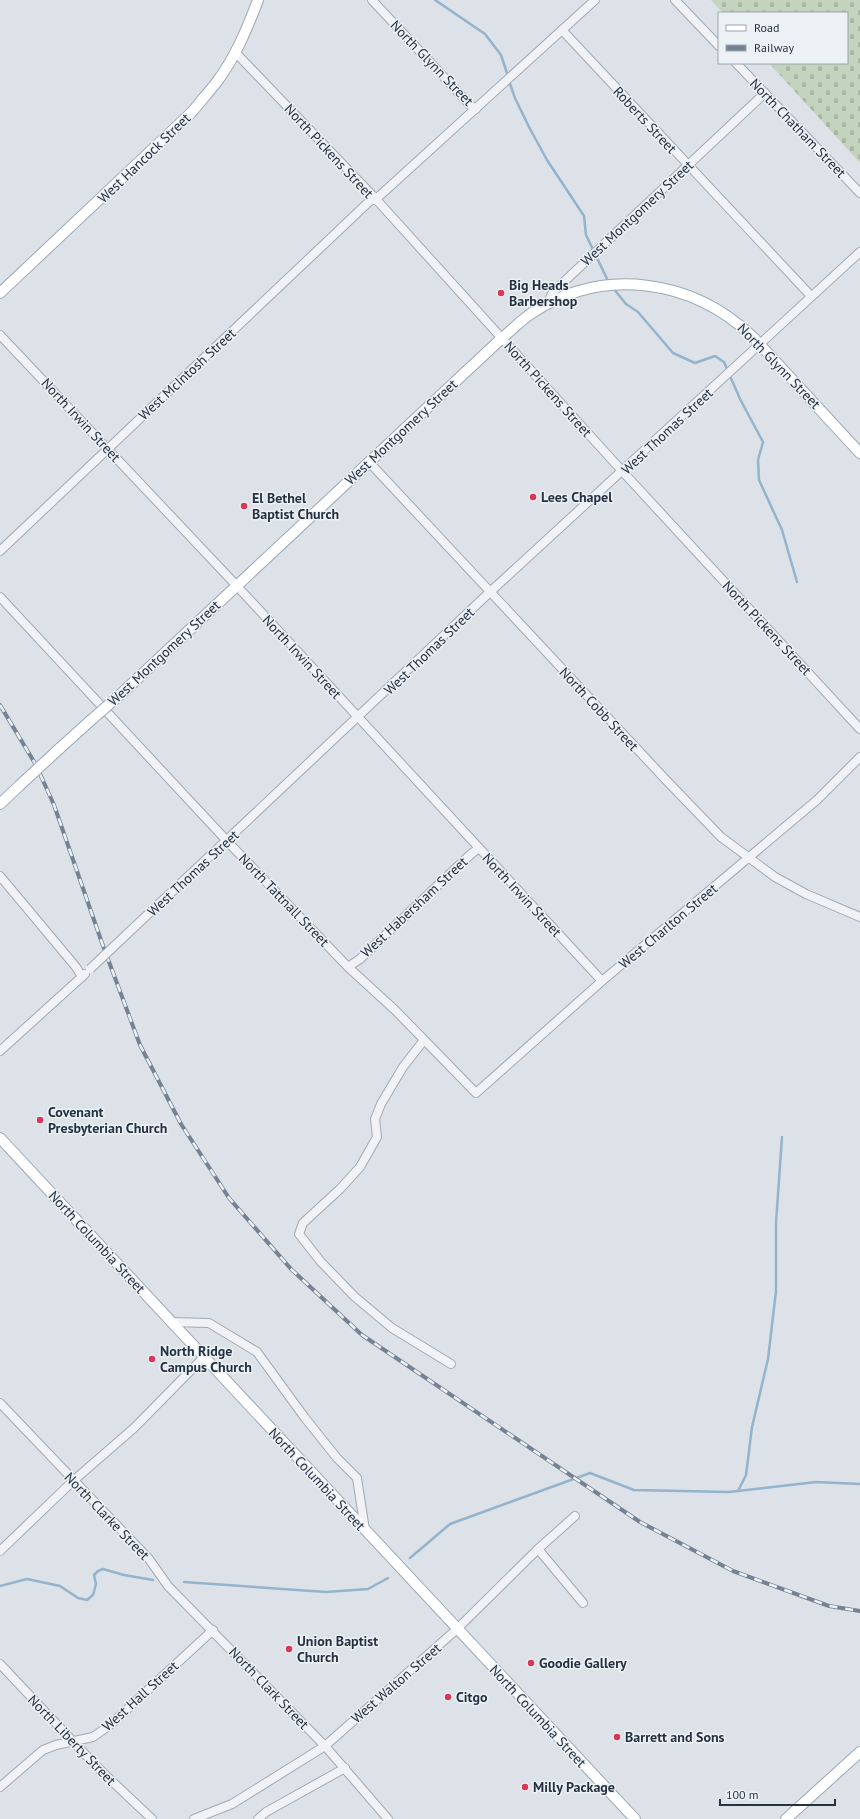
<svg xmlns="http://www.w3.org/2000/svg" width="860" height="1819" viewBox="0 0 860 1819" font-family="'PT Sans',sans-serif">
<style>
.cemetery{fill:url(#cemetery-stones)}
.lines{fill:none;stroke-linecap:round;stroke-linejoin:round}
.stream{stroke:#94b3cc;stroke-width:2.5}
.minor-casing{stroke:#a2a9b2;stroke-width:10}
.major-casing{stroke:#9ba7b5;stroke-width:12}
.minor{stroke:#f0f2f6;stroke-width:8}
.major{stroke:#fff;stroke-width:10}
.rail-casing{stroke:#758293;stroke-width:4}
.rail{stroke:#ecf1f6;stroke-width:2.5;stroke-dasharray:8;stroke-linecap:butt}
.minor-bridge-casing{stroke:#a2a9b2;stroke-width:10;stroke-linecap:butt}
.major-bridge-casing{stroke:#9ba7b5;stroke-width:12;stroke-linecap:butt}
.minor-bridge{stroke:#f0f2f6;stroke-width:8}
.major-bridge{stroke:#fff;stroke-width:10}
.poi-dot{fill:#da3658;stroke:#ecf1f6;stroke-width:1.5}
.labels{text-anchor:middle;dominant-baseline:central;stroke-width:3;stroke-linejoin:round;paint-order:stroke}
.street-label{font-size:14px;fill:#253140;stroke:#ecf1f6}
.poi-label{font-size:14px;font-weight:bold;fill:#253140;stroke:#ecf1f6;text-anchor:start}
</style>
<defs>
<pattern id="cemetery-stones" width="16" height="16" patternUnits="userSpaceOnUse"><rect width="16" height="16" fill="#c4d3bd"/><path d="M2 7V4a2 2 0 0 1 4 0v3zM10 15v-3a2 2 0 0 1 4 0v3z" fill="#a8b6a4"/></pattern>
</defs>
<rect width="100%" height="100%" fill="#dde2e8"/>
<path class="cemetery" d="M711,0H860V163L769,63H847V13H723Z"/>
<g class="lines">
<g class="stream">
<path d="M435,0L485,34L501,55L508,76"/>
<path d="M509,81L515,98L529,127L547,160L584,216L586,235L609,283"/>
<path d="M613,288L626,304L638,312L673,353L695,363L715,356L724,362L740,399L763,442L758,460L759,480L782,530L797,582"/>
<path d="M738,1491L746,1475L752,1427L768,1359L776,1291V1223L782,1137"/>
<path d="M410,1558L450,1524L590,1473L634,1490L729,1492L816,1482L860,1484"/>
<path d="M184,1582L326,1592L368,1589L388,1578"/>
<path d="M0,1586L27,1579L60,1586L78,1598L87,1600L93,1595L96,1584L94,1575L98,1571L103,1569L124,1575L153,1580"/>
</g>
<g class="minor-casing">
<g id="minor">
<path d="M372,0L470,105L476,109"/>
<path d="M675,0L719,46"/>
<path d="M562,30L811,296"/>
<path d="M235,52L374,197L623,472L860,729"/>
<path d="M736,63L860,193"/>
<path d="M375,200L595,0"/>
<path d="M547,304L553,292L765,93"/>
<path d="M0,335L236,585L602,981"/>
<path d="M369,462L666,780L721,837L775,877L806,894L860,917"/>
<path d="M0,551L374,197"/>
<path d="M0,597L227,841L348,967L395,1010L476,1093L602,981L817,800L860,757"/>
<path d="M0,876L76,967L82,977"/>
<path d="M127,934L490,592L860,252"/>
<path d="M348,967L360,959L471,854L479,848"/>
<path d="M424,1040L403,1067L381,1104L375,1119L377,1137L360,1167L340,1189L303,1223L299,1234L321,1262L355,1297L392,1328L451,1364"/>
<path d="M0,1051L85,974"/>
<path d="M171,1322L209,1323L257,1352L305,1418L337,1458L357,1478L365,1530"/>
<path d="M0,1403L149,1559L168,1586L325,1746L388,1819"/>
<path d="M538,1549L583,1603"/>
<path d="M0,1551L73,1481L134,1428L204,1357"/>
<path d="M0,1664L98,1768L152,1819"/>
<path d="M0,1787L43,1750L56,1745L93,1737L110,1725L213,1630"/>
<path d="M194,1819L232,1804L325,1746L457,1629L538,1549L575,1516"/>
<path d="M258,1819L266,1812L345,1768"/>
</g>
</g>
<g class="major-casing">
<g id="major">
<path d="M0,293L192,112C200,102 208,93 216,83C235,58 247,29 258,0"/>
<path d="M122,693L502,338C512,330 521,320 532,313C604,266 692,279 753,337L860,453"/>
<path d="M59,749L90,721"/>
<path d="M0,804L19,786"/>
<path d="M0,1138L635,1819"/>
<path d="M786,1819L860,1752"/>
</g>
</g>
<use href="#minor" class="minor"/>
<use href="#major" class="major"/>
<g class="rail-casing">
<path id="rail" d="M0,705L36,765L54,805L102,943L140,1045L181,1124L229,1198L291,1269L362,1335L640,1522L733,1571L829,1606L860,1611"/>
</g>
<use href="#rail" class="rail"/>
<g class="minor-bridge-casing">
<path id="minor-bridge" d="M90,969L127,934"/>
</g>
<g class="major-bridge-casing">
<g id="major-bridge">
<path d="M90,721L122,693"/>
<path d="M19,786L59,749"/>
</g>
</g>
<use href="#minor-bridge" class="minor-bridge"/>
<use href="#major-bridge" class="major-bridge"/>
</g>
<g class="poi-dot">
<circle cx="501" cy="293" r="4"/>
<circle cx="533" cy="497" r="4"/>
<circle cx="244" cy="506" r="4"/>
<circle cx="40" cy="1120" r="4"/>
<circle cx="152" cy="1359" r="4"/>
<circle cx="289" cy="1649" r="4"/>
<circle cx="531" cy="1663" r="4"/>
<circle cx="448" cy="1697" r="4"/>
<circle cx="617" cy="1737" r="4"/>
<circle cx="525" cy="1787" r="4"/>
</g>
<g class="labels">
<g class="street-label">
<text transform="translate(432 63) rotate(46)">North Glynn Street</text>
<text transform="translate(645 120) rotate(47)">Roberts Street</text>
<text transform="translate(798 128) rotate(46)">North Chatham Street</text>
<text transform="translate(329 151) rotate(47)">North Pickens Street</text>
<text transform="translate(144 158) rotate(-44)">West Hancock Street</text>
<text transform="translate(637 213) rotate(-43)">West Montgomery Street</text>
<text transform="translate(779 366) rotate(46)">North Glynn Street</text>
<text transform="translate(187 374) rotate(-43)">West McIntosh Street</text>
<text transform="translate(548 389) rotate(48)">North Pickens Street</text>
<text transform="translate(81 420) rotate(47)">North Irwin Street</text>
<text transform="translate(667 431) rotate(-43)">West Thomas Street</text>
<text transform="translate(401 432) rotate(-43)">West Montgomery Street</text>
<text transform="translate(767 628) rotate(47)">North Pickens Street</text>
<text transform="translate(429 651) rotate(-44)">West Thomas Street</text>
<text transform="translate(164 653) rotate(-43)">West Montgomery Street</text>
<text transform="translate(302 657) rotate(47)">North Irwin Street</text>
<text transform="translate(599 709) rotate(47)">North Cobb Street</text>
<text transform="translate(193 873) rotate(-43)">West Thomas Street</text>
<text transform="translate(522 895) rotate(47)">North Irwin Street</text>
<text transform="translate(284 900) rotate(46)">North Tattnall Street</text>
<text transform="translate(414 907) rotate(-43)">West Habersham Street</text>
<text transform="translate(668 926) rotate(-40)">West Charlton Street</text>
<text transform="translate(97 1242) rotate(47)">North Columbia Street</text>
<text transform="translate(317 1479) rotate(47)">North Columbia Street</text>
<text transform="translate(107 1516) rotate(46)">North Clarke Street</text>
<text transform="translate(396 1683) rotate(-41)">West Walton Street</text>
<text transform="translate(269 1688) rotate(46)">North Clark Street</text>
<text transform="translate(140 1696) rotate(-42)">West Hall Street</text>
<text transform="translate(538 1716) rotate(47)">North Columbia Street</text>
<text transform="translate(72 1740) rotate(46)">North Liberty Street</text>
</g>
<g class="poi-label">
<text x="509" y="285">Big Heads<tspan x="509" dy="16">Barbershop</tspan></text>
<text x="541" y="497">Lees Chapel</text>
<text x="252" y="498">El Bethel<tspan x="252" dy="16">Baptist Church</tspan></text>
<text x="48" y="1112">Covenant<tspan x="48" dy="16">Presbyterian Church</tspan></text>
<text x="160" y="1351">North Ridge<tspan x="160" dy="16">Campus Church</tspan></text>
<text x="297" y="1641">Union Baptist<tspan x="297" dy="16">Church</tspan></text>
<text x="539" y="1663">Goodie Gallery</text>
<text x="456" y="1697">Citgo</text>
<text x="625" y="1737">Barrett and Sons</text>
<text x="533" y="1787">Milly Package</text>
</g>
</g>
<rect x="718" y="12" width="130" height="52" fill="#ecf1f6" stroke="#9ca4ad"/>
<rect x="726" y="25" width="20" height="6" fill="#ffffff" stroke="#9ca4ad"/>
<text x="754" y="32" font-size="12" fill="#253140">Road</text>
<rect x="726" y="45" width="20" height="6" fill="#758293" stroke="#9ca4ad"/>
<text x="754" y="52" font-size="12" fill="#253140">Railway</text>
<path d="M720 1799v6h115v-6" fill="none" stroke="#253140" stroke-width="2"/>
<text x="726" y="1799" font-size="12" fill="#253140" stroke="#ecf1f6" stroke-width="3" paint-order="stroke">100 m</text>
</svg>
